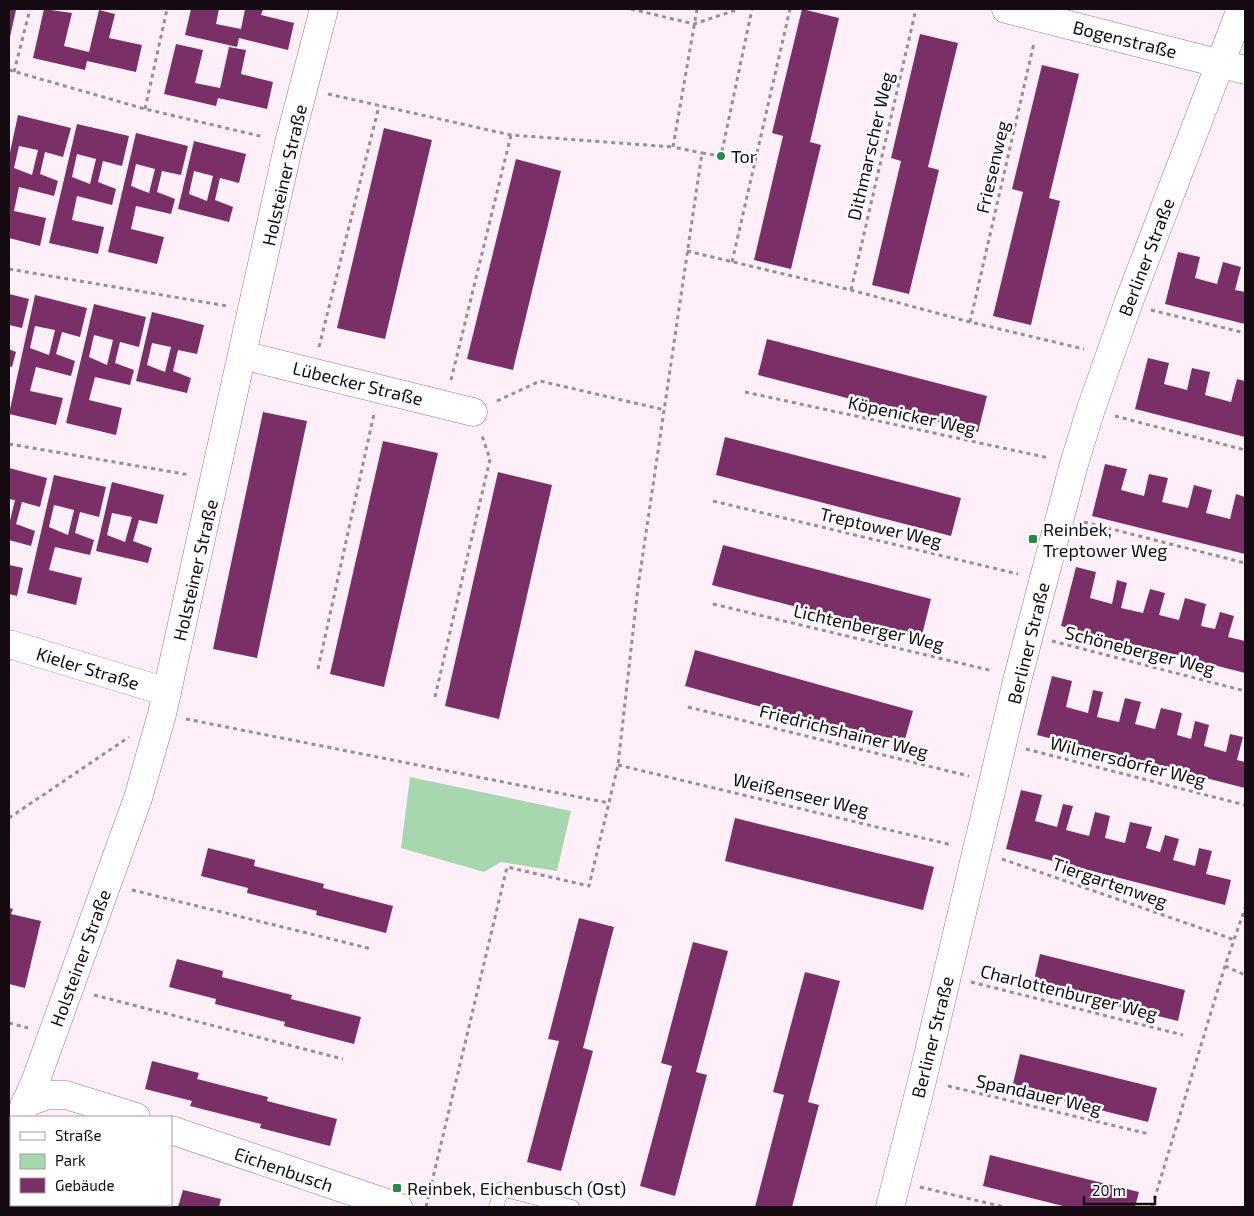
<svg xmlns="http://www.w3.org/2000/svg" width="1254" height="1216" viewBox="0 0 1254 1216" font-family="'Exo 2',sans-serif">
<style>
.green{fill:#a6d7ae}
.building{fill:#7a3066;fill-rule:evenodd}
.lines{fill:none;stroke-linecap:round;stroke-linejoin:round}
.service-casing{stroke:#927b8a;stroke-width:15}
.minor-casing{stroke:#927b8a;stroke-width:29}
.path{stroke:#9a8e95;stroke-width:3;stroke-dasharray:4 4;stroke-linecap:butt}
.service{stroke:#fff;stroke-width:14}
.minor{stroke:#fff;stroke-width:28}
.poi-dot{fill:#238d45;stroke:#fff;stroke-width:2}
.labels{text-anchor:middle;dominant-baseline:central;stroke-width:5;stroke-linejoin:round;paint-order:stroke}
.street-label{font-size:18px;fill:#140c11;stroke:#fff}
.poi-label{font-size:18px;fill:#140c11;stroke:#fff;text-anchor:start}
</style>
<rect width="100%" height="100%" fill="#ffeff9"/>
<path class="green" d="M410,777L571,811L557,871L501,862L484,872L401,848Z"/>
<g class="building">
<path d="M9,9L16,10L10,37H9Z"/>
<path d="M44,9L72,13L64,46L89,52L99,10L115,14L109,38L142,45L136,72L87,61L85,70L33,58Z"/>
<path d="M191,9H219L216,24L241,29L245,9H263L261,15L294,23L288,50L239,38L237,47L185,35Z"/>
<path d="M802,9L839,18L810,142L821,145L791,269L754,260L783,136L772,133Z"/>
<path d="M920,34L958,43L928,167L939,170L909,294L872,285L901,161L891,158Z"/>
<path d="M176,44L203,50L195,83L220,88L229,47L246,50L241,74L273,82L267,109L218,98L216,106L164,94Z"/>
<path d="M1042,65L1079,74L1049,198L1060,201L1031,325L993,316L1023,192L1012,189Z"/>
<path d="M18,115L71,128L63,157L45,152L40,174L58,181L54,196L19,187L14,211L46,218L40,246L9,238V157ZM19,146L38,150L32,175L14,168Z"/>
<path d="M77,124L129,136L122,166L103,161L98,182L116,189L112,205L77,196L72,220L104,227L98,254L49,243ZM77,154L96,159L90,184L72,177Z"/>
<path d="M384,128L432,140L385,339L337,328Z"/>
<path d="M136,133L188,146L181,175L162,171L157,192L175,199L171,214L136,206L131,229L164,237L157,264L108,252ZM136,164L155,169L149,193L131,186Z"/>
<path d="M194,141L246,154L239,183L220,178L215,200L233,207L229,222L178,209ZM194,171L213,176L207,201L189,194Z"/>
<path d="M516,159L561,171L513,370L467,359Z"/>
<path d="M1178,252L1200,257L1195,278L1217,284L1223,262L1241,267L1235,290L1245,292V324L1165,304Z"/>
<path d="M9,294L29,299L22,328L9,325Z"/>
<path d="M35,295L87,308L80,337L62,332L56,354L75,361L71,376L36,367L30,391L63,398L56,425L9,414ZM35,326L55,330L49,355L30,348Z"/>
<path d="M94,304L146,317L139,347L120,342L115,363L134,370L130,385L95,377L89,400L122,408L116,435L66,423ZM94,335L113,340L107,365L89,357Z"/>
<path d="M152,312L204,325L197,354L178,350L173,371L191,378L187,393L136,381ZM152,343L171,347L165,372L147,365Z"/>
<path d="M767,339L987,396L978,432L758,375Z"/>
<path d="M9,349L16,352L12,367L9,366Z"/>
<path d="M1148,358L1169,363L1164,384L1187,390L1192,368L1210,372L1205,395L1231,402L1237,379L1245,381V437L1135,409Z"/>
<path d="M263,412L307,421L257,658L213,649Z"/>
<path d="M725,437L961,498L951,536L716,475Z"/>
<path d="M383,441L438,453L384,687L330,674Z"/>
<path d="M1105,464L1127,469L1121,490L1144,496L1149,474L1168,478L1162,502L1188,508L1194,485L1212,490L1206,513L1230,519L1236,494L1245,497V554L1092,516Z"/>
<path d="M9,468L47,478L40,507L22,502L16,524L35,531L31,546L9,540V525L15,500L9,499Z"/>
<path d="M498,472L552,485L499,719L445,706Z"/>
<path d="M54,475L106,487L99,517L80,512L75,533L94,540L90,555L55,547L49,570L82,578L76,605L27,593ZM54,505L74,510L68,535L49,527Z"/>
<path d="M112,482L164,495L157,524L139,520L133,541L152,548L148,563L96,551ZM112,513L132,517L125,542L107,535Z"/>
<path d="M723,545L931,599L921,639L712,585Z"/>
<path d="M9,565L23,568L17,596L9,594Z"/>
<path d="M1076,567L1096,572L1090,598L1112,604L1117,580L1127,583L1121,608L1143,613L1150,589L1165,593L1159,615L1179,620L1185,598L1206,604L1201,626L1215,629L1220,612L1234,616L1228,637L1245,641V673L1061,626Z"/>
<path d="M695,650L913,711L903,746L685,686Z"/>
<path d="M1052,676L1072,681L1066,707L1088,713L1093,690L1103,692L1097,717L1119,722L1125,698L1141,702L1135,724L1155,729L1161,708L1182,713L1177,735L1191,739L1195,721L1209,725L1204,746L1226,752L1230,734L1243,737L1237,760L1245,762V788L1037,735Z"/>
<path d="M1021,790L1042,795L1035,821L1057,827L1063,804L1073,806L1066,830L1089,836L1095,812L1110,816L1105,838L1125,843L1130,822L1152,827L1146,848L1160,852L1165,835L1179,839L1173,860L1195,866L1199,848L1212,851L1206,874L1231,880L1225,905L1006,849Z"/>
<path d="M735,818L934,867L923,910L725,861Z"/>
<path d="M208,848L255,860L254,866L324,884L323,888L393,906L386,933L316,915L317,911L247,893L248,888L201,876Z"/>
<path d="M9,908L13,909L11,914L41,921L25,988L9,984Z"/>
<path d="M579,918L614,927L583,1048L593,1051L561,1171L527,1162L559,1041L548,1039Z"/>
<path d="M693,942L728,951L696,1072L707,1075L675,1196L640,1186L672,1066L661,1063Z"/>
<path d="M1040,954L1185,990L1178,1021L1033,985Z"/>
<path d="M177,959L223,971L222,977L292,995L291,999L361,1017L354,1044L284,1026L285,1022L215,1004L216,999L169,987Z"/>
<path d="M805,972L840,981L808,1102L819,1105L792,1207H755L784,1095L773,1092Z"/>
<path d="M1020,1054L1157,1088L1148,1122L1012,1088Z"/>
<path d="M152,1061L199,1073L197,1079L268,1097L267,1101L337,1119L330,1146L260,1128L261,1124L190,1106L192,1101L145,1089Z"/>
<path d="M990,1155L1139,1192L1135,1207H1067L983,1186Z"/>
<path d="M183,1190L221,1199L219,1207H178Z"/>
</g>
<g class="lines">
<g class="service-casing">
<g id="service">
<path d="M80,1207L81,1205"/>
<path d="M496,1207L502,1189L572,1207"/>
</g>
</g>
<g class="minor-casing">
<g id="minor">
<path d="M1006,9L1245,70"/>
<path d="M242,355L473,412"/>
<path d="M9,644L167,692"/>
<path d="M25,1103L48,1095H66L136,1117"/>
<path d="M20,1117L37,1077L138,798L162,714L289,143L324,9"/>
<path d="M171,1130L398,1207"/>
<path d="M9,1148L11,1141"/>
<path d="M890,1207L922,1081L1018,677L1074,464L1091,409L1128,304L1241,9"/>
</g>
</g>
<g class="path">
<path d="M631,9L694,24L739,9"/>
<path d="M697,9L673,147L702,153"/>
<path d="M9,70L145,109L264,137"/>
<path d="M14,72L30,9"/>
<path d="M328,94L511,135L673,147"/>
<path d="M145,109L167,9"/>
<path d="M687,251L851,290L970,322L1084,349"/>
<path d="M732,262L790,9"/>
<path d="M9,269L227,306"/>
<path d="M851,290L916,9"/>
<path d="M1151,310L1245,333"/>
<path d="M970,322L1034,43"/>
<path d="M319,347L379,106"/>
<path d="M451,380L511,135"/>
<path d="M745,392L1049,458"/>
<path d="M497,401L540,381L665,410"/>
<path d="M1115,416L1245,450"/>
<path d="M9,444L190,475"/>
<path d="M713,501L1018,574"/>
<path d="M1084,522L1245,563"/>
<path d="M713,604L993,671"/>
<path d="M1052,641L1245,691"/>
<path d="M318,669L374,414"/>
<path d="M435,697L490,459L482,436"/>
<path d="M688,707L969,776"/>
<path d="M186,719L609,803"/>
<path d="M1026,749L1245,805"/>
<path d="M618,765L952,845"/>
<path d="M9,818L129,737"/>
<path d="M1002,859L1235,940"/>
<path d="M132,890L372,949"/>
<path d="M1225,966L1245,975"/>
<path d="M971,982L1183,1035"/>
<path d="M94,995L343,1059"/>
<path d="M9,1023L28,1028"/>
<path d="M948,1086L1149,1134"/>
<path d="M920,1187L1004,1207"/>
<path d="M426,1207L507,867L589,886L618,765L638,587L702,153L721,156L752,9"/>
<path d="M1152,1207L1225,966L1245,908"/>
</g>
<use href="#service" class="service"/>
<use href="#minor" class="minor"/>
</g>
<g class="poi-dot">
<circle cx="721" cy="156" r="5"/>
<rect x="1028" y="534" width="10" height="10" rx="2.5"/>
<rect x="392" y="1183" width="10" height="10" rx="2.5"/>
</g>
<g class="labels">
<g class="street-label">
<text transform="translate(1125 39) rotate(14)">Bogenstraße</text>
<text transform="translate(870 146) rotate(-77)">Dithmarscher Weg</text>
<text transform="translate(992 167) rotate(-77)">Friesenweg</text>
<text transform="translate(284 175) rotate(-77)">Holsteiner Straße</text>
<text transform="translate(1146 257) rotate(-69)">Berliner Straße</text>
<text transform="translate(358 383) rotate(14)">Lübecker Straße</text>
<text transform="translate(912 415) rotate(12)">Köpenicker Weg</text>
<text transform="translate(881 527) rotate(13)">Treptower Weg</text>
<text transform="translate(195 570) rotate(-77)">Holsteiner Straße</text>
<text transform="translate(869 627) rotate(13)">Lichtenberger Weg</text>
<text transform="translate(1028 643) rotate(-76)">Berliner Straße</text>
<text transform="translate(1140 650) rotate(14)">Schöneberger Weg</text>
<text transform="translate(88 668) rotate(17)">Kieler Straße</text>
<text transform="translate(844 731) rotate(14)">Friedrichshainer Weg</text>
<text transform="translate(1128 761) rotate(14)">Wilmersdorfer Weg</text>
<text transform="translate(801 794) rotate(13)">Weißenseer Weg</text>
<text transform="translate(1110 882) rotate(19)">Tiergartenweg</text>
<text transform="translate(80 958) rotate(-70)">Holsteiner Straße</text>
<text transform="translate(1069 992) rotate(14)">Charlottenburger Weg</text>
<text transform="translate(932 1037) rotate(-76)">Berliner Straße</text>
<text transform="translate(1039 1094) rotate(13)">Spandauer Weg</text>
<text transform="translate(284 1169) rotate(19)">Eichenbusch</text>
</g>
<g class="poi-label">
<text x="731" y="156">Tor</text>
<text x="1043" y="529">Reinbek,<tspan x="1043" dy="21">Treptower Weg</tspan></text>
<text x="407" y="1188">Reinbek, Eichenbusch (Ost)</text>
</g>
</g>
<rect width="1254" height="1216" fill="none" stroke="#140c11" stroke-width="20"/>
<rect x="10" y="1116" width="162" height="90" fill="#ffffff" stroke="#a19ea0"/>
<rect x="20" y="1132" width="25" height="8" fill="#ffffff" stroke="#a19ea0"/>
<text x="55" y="1141" font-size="15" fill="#140c11">Straße</text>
<rect x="20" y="1154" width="25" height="15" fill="#a6d7ae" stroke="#a19ea0"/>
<text x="55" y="1166" font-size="15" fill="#140c11">Park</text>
<rect x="20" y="1178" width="25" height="15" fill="#7a3066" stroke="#a19ea0"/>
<text x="55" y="1191" font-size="15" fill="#140c11">Gebäude</text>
<path d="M1084 1196v8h71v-8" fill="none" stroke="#140c11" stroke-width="2.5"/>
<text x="1092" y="1196" font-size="15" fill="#140c11" stroke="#ffffff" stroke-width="4" paint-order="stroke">20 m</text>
</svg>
